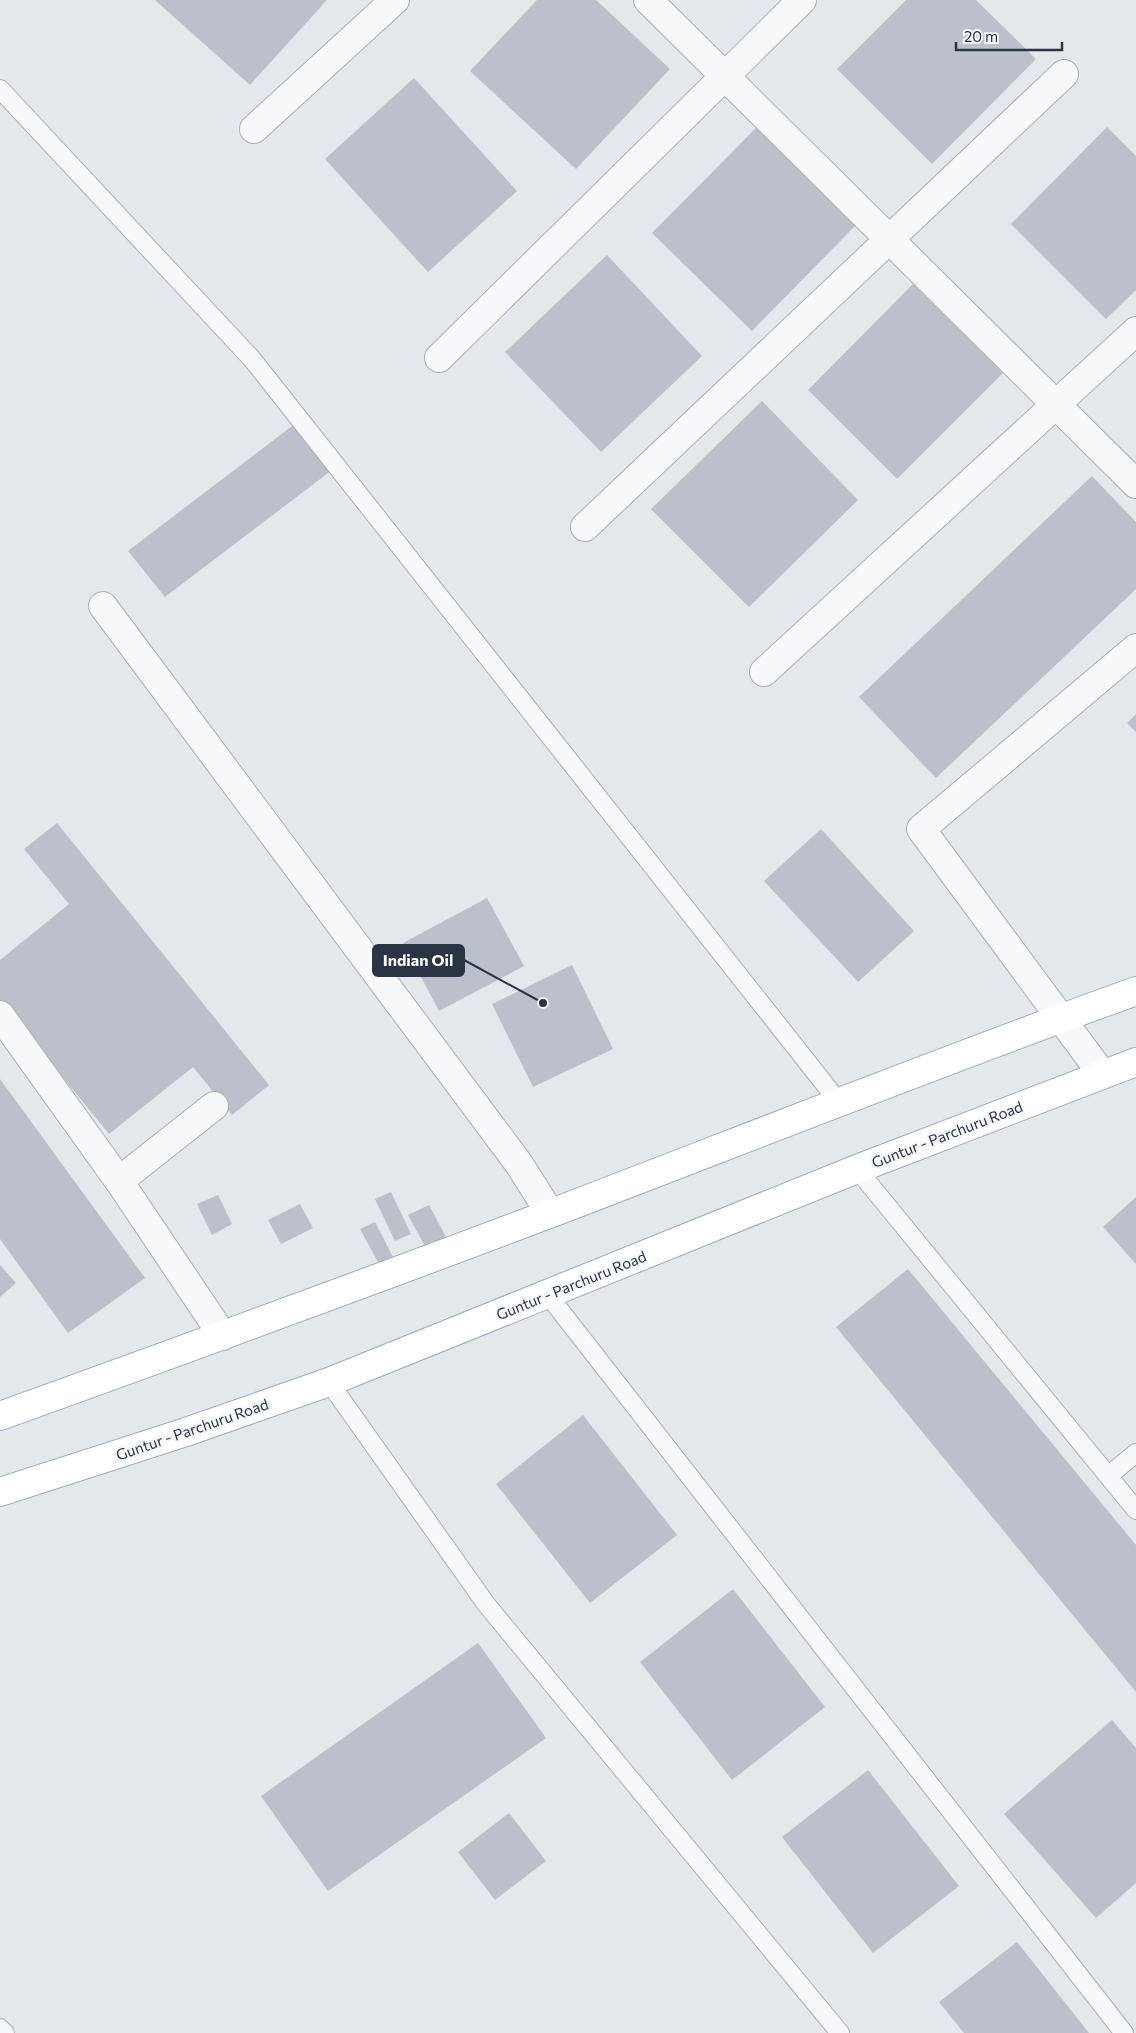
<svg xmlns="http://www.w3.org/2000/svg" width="1136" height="2033" viewBox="0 0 1136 2033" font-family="Commissioner,sans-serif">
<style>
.building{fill:#bbc0ca}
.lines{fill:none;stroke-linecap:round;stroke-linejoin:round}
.lane-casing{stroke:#a9aeb7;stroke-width:20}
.street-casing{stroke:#a9aeb7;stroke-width:30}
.primary-casing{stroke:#a3abb8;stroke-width:30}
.lane{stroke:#f7f8fa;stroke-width:18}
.street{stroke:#f7f8fa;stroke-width:28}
.primary{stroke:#fff;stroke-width:28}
.labels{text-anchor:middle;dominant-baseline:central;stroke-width:4;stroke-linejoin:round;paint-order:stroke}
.street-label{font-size:15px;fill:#2b3445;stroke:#f4f6f9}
.leader{fill:none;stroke:#2b3445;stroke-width:2}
.callout-dot{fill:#2b3445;stroke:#f4f6f9;stroke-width:2}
.callout{fill:#2b3445;stroke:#2b3445;stroke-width:2}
.callout-label{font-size:16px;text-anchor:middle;font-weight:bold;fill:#fff}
</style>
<rect width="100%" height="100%" fill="#e4e7ec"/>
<g class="building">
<path d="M155,0H327L250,85Z"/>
<path d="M537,0H596L670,69L576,169L470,71Z"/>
<path d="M906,0H976L1036,59L932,164L837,69Z"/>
<path d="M414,78L517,191L428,272L325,159Z"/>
<path d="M1107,127L1136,156V290L1106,319L1011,224Z"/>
<path d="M756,128L856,225L752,331L652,233Z"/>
<path d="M607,255L702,356L601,452L505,352Z"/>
<path d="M913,284L1003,373L897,479L808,390Z"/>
<path d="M762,401L858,500L749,607L651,509Z"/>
<path d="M296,423L332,470L165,597L128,551Z"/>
<path d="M1092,476L1136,522V589L936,778L859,697Z"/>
<path d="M1136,714V732L1127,723Z"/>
<path d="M57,823L269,1085L232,1115L193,1067L109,1134L0,1000V960L69,904L24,849Z"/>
<path d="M821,829L914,931L858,982L764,881Z"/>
<path d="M487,898L524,966L439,1011L403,943Z"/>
<path d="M572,965L613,1049L533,1087L492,1004Z"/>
<path d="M0,1079L145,1278L68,1333L0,1239Z"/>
<path d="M391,1192L411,1234L395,1241L375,1199Z"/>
<path d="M218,1195L232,1224L212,1235L197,1204Z"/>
<path d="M1136,1197V1264L1103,1227Z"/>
<path d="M300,1204L313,1228L281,1244L268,1220Z"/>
<path d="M429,1205L446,1237L426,1248L408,1215Z"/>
<path d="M375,1222L393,1257L379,1264L360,1229Z"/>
<path d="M0,1265L16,1283L0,1297Z"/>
<path d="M908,1269L1136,1545V1692L836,1327Z"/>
<path d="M583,1415L677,1535L590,1603L496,1484Z"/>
<path d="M733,1589L825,1707L732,1780L640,1662Z"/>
<path d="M478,1643L546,1738L328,1891L261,1796Z"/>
<path d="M1112,1720L1136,1748V1883L1096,1918L1004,1814Z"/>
<path d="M868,1770L959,1886L873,1953L782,1837Z"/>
<path d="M509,1813L546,1861L495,1900L458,1852Z"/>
<path d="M1017,1942L1089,2033H964L939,2002Z"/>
</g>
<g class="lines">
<g class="lane-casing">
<g id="lane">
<path d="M0,89L252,359L838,1101"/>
<path d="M857,1169L1136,1510"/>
<path d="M548,1295L1124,2033"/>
<path d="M329,1382L486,1604L840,2033"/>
<path d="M1108,1476L1136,1453"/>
<path d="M0,2028L5,2033"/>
</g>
</g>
<g class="street-casing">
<g id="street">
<path d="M648,0L1136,484"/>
<path d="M254,129L395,0"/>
<path d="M439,358L802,0"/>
<path d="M585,527L1064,74"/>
<path d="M103,606L519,1164L550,1213"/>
<path d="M764,672L1136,331"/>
<path d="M0,1015L119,1181L223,1336"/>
<path d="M1102,1074L921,829L1136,648"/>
<path d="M119,1181L214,1106"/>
</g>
</g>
<g class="primary-casing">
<g id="primary">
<path d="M0,1416C183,1350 367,1283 549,1214C745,1139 939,1062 1136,991"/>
<path d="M0,1492L186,1432L329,1382L857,1169L1136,1062"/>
</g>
</g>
<use href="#lane" class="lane"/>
<use href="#street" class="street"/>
<use href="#primary" class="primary"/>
</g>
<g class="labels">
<g class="street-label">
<text transform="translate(947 1134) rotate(-21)">Guntur - Parchuru Road</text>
<text transform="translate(571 1285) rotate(-22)">Guntur - Parchuru Road</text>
<text transform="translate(192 1429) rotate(-19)">Guntur - Parchuru Road</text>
</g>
</g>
<path class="leader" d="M543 1003L464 960"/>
<circle class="callout-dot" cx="543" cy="1003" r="5"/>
<rect class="callout" x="373" y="945" width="91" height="31" rx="5"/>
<g class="callout-label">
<text x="418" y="966">Indian Oil</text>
</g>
<path d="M956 42v8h106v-8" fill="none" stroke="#2b3445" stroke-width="2.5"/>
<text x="964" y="42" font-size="15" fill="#2b3445" stroke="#f4f6f9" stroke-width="4" paint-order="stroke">20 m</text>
</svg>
